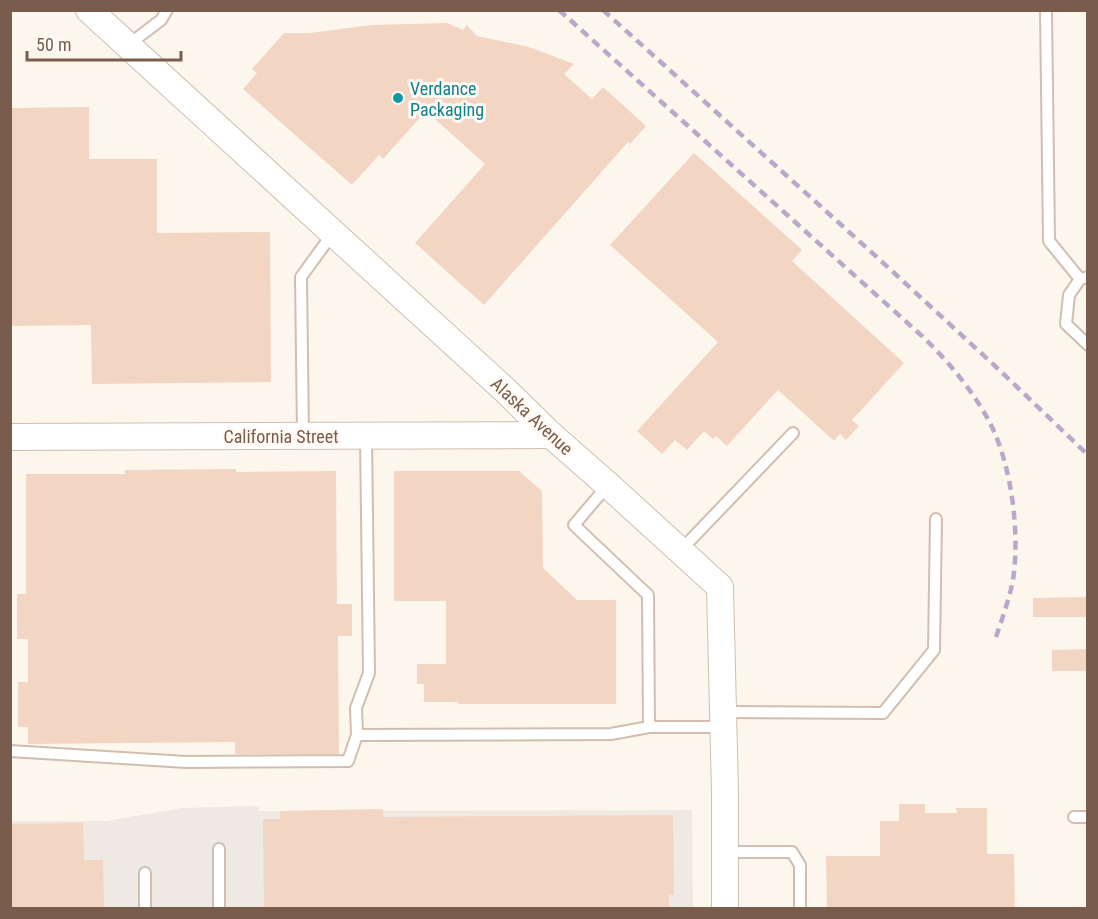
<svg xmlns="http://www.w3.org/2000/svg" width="1098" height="919" viewBox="0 0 1098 919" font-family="'Roboto Condensed',sans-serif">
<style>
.industrial{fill:#efe9e4}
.building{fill:#f3d5c3}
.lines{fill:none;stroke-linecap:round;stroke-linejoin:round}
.service-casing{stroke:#d1beb0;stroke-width:14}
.tertiary-casing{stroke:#d1beb0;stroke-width:28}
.service{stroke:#fff;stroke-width:10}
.tertiary{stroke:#fff;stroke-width:26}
.rail{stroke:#b9a8c9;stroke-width:4.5;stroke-dasharray:9 6;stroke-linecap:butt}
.culture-dot{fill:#0f9aa8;stroke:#fffaf3;stroke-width:2}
.labels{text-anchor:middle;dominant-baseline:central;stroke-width:6;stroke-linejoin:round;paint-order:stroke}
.culture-label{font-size:18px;fill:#0d838f;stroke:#fffaf3;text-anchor:start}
.street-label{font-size:18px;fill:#7a5c4d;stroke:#fffaf3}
</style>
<rect width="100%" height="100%" fill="#fdf6ec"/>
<path class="industrial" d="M259,806V811L692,810L693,908H11L10,821H106L183,808Z"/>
<g class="building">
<path d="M447,23L463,30L467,25L477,36L529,47L574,64L564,74L592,99L603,87L646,126L630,144L628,142L484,305L415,243L485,164L426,111L383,159L379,155L352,185L243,89L257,73L252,69L284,33H310L372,25Z"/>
<path d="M89,107V159H157V233L270,232L271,382L92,384L91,325L10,326V108Z"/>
<path d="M694,153L802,250L792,261L904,363L852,420L859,426L846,440L840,434L834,441L778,390L727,446L716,436L713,439L704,431L687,450L675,440L662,454L637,431L718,342L610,245Z"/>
<path d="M236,469V472L336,471L337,604H352V636H338L339,754H235V742L28,744V727H18V682H28V639H17V594H26V474H125V470Z"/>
<path d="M394,471H519L542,491L543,568L577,600H616V704H458V702H424V684H417V664H446V601H394Z"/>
<path d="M1088,597V617H1033V598Z"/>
<path d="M1088,649V671H1052V650Z"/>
<path d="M899,804H925V813H957L956,808H987V854H1014L1015,909H827L826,856H880V821H899Z"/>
<path d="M383,809V817L673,815L674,895H669V909H264L263,819H280V811Z"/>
<path d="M83,823L84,860H103L104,909H10V824Z"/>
</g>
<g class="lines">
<g class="service-casing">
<g id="service">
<path d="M1046,10L1049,241L1080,279"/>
<path d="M128,45L161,20L167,10"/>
<path d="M1088,277L1080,279L1069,295L1066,324L1088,345"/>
<path d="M303,435L301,277L333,233"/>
<path d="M366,436L369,673L356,708L357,735L611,734L649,727"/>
<path d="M608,485L574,525L648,595L649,727H723"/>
<path d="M680,551L793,433"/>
<path d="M723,712L883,713L934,650L936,519"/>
<path d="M10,751L186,762L348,761L357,735"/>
<path d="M1074,817H1088"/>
<path d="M219,849V908"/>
<path d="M725,852H792L800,865V908"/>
<path d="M145,908V873"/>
</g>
</g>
<g class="tertiary-casing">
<g id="tertiary">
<path d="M89,10L506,391L551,435L608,485L720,587L725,793V908"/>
<path d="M10,437L551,435"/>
</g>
</g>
<use href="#service" class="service"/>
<use href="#tertiary" class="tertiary"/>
<g class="rail">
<path d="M559,10L922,336C949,362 975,393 992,427C1012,469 1020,534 1013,580C1009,600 1002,619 996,637"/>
<path d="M603,10L879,259L994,365L1088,455"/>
</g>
</g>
<circle class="culture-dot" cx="398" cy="98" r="6"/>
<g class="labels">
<g class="culture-label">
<text x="410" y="88">Verdance<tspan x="410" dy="21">Packaging</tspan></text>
</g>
<g class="street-label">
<text transform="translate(532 416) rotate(43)">Alaska Avenue</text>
<text x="281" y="436">California Street</text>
</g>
</g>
<rect width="1098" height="919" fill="none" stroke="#7a5c4d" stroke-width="24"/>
<path d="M27 51v9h154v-9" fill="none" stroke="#7a5c4d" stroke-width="3"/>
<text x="36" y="51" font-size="18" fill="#7a5c4d" stroke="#fffaf3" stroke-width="4.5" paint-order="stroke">50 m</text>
</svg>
